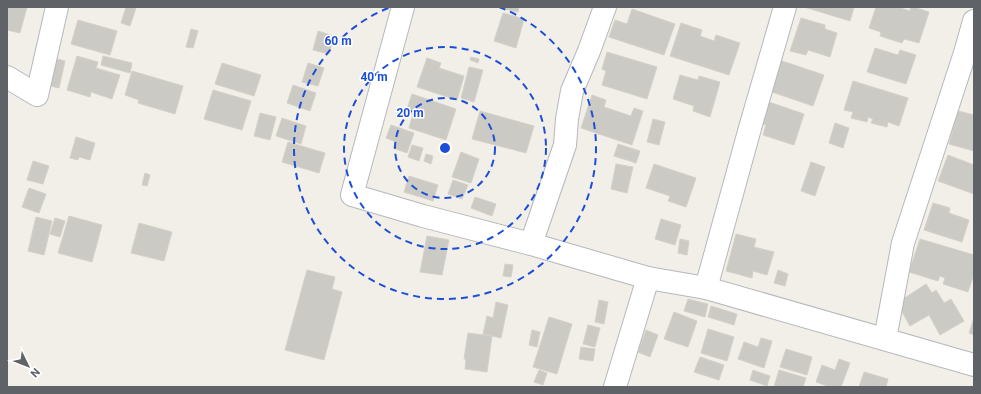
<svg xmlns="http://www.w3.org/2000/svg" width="981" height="394" viewBox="0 0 981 394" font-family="Roboto,sans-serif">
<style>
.building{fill:#cccac5;stroke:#d6d1c6}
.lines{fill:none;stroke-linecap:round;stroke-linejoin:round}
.minor-casing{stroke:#b5b8bc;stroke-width:24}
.minor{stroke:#fff;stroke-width:22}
.ring{fill:none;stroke:#1d4ed8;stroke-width:2;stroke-dasharray:7 5}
.centre{fill:#1d4ed8;stroke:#fff;stroke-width:2}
.ring-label{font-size:12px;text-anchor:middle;font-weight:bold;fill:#1d4ed8;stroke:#fff;stroke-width:3;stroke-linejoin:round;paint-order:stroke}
</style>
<rect width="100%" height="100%" fill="#f1efe8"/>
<g class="building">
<path d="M7,7H27L20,33L7,30Z"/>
<path d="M126,7L136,8L130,26L121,23Z"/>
<path d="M505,7H519L518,12L505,9Z"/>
<path d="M804,7H854L850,21Z"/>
<path d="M876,7H897L910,11L911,7H913L929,12L919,43L904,39L902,43L880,36L881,32L869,28Z"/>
<path d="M632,9L675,24L664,55L609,37L615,20L627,24Z"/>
<path d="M503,13L524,19L516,48L494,41Z"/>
<path d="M801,18L825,25V29L837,33L830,57L808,50L806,55L790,51Z"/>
<path d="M78,20L117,31L110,55L71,44Z"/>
<path d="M681,23L702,30L700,36L714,41L716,35L740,43L729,75L670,56Z"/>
<path d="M191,29L198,31L193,48L186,47Z"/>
<path d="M318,31L334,36L329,54L313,50Z"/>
<path d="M875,48L898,55L900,50L916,55L906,84L867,72Z"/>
<path d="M607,52L657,67L647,99L602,85L606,71L602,69Z"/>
<path d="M77,56L98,62L96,68L120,75L112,99L91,92L90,97L67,90Z"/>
<path d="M103,56L132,63L130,73L101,65Z"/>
<path d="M471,57L479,59L478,63L470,60Z"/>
<path d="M53,58L65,61L59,88L46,85Z"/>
<path d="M427,58L441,63L439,68L464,76L457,100L417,87Z"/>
<path d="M779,60L824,75L813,106L769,91Z"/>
<path d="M222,63L261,75L254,96L215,84Z"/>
<path d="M308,63L324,68L318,86L302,82Z"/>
<path d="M469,67L483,70L474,102L461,98Z"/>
<path d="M132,71L183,86L175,114L138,103L139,100L125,95Z"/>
<path d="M680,75L698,80L699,76L720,82L710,117L693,111L694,106L673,99Z"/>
<path d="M853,81L908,98L899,126L888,122L887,127L871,123L873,119L868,117L867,122L851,118L853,112L844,110Z"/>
<path d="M293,85L316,93L310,111L287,103Z"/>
<path d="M213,90L251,101L242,130L204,119Z"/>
<path d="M412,94L456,109L446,140L409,128L413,114L406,112Z"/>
<path d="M592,95L606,100L604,107L631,116L634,108L643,111L632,145L581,128Z"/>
<path d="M766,101L804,114L794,145L763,135L766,125L758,123Z"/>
<path d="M480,111L534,126L526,153L472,139Z"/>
<path d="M958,111L974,115V151L949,144Z"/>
<path d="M260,113L276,117L270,140L254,136Z"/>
<path d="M282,118L306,126L301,144L276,136Z"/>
<path d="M653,119L665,122L659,145L647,142Z"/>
<path d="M835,123L849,128L843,148L829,143Z"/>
<path d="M391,125L414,133L407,153L393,148L396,142L386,138Z"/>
<path d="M76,137L95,143L90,160L79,157L78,160L70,158Z"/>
<path d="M288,142L325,153L319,173L282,162Z"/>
<path d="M618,144L640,151L636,163L614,156Z"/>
<path d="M412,145L423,148L419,161L408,157Z"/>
<path d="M461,152L479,159L471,183L452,177Z"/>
<path d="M426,154L433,156L431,164L424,161Z"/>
<path d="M948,155L974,165V194L938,181Z"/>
<path d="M33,161L49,166L43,184L27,180Z"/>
<path d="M811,162L825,167L815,196L801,191Z"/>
<path d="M616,164L633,167L627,193L611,189Z"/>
<path d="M654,164L696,178L686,207L668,201L670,196L646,188Z"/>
<path d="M145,173L150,175L147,186L142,185Z"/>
<path d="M409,176L438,185L433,201L404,192Z"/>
<path d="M453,180L468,185L462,199L448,194Z"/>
<path d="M29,188L46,194L39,213L22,207Z"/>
<path d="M475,197L496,204L492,216L471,208Z"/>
<path d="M933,203L950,208L949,213L969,220L962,242L924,230Z"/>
<path d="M69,216L102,225L92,262L58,253Z"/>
<path d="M36,217L52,221L44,255L28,251Z"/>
<path d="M55,218L65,221L60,237L50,234Z"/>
<path d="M661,219L681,225L675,245L655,239Z"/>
<path d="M139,223L172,232L164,261L131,253Z"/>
<path d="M736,234L756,239L754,247L774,252L767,275L753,271L752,278L726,271Z"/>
<path d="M427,236L449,240L442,275L420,272Z"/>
<path d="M680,239L689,241L687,255L678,253Z"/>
<path d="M920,239L974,255V274L968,292L943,284L945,278L940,276L938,281L909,272Z"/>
<path d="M505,264L513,265L511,277L503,276Z"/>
<path d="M307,270L335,277L332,289L342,292L324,360L285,350Z"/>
<path d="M778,270L788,274L785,286L774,283Z"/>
<path d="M926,284L932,293L936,290L944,303L951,299L964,321L940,335L929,315L910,326L897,303Z"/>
<path d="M688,299L708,304L705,317L684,311Z"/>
<path d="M599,300L608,302L604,324L595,322Z"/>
<path d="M496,302L508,305L501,338L483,334L487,316L493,318Z"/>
<path d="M711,306L737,314L734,325L708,317Z"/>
<path d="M674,312L697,321L688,347L664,339Z"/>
<path d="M549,317L572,324L557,374L533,367Z"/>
<path d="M974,318V335L969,333Z"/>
<path d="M588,325L600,328L595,347L583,344Z"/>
<path d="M708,329L734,337L727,361L701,353Z"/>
<path d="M532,330L540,332L537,347L529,345Z"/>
<path d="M646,330L658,335L650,357L638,352Z"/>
<path d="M468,333L492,336L487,372L465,369L466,359H464Z"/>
<path d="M761,338L772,341L764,368L738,359L744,342L758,347Z"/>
<path d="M581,347L595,349L593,361L579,359Z"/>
<path d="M786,349L812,357L807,375L780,367Z"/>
<path d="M700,357L724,365L719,380L694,372Z"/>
<path d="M839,359L850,363L841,387H830L816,382L822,365L835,370Z"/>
<path d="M539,370L547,373L543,385L534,382Z"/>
<path d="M753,370L770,376L767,386L750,380Z"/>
<path d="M779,370L806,378L803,387H774Z"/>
<path d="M864,372L888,379L886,387H859Z"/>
</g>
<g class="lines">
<g class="minor-casing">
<g id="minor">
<path d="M403,7L352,195L423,216L531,244L648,278L615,387"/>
<path d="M7,77L37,95L57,7"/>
<path d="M531,244L565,145L567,119L572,91L589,51L605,7"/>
<path d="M648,278L706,288L974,365"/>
<path d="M706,288L750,128L785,7"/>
<path d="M885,339L903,243L965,53L974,21"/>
</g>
</g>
<use href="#minor" class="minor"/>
</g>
<g class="ring">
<circle cx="445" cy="148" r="50"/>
<circle cx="445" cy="148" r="101"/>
<path d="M499 7A151 151 0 1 1 391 7"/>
</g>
<circle cx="445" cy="148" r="6" class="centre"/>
<g class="ring-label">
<text x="338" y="45">60 m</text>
<text x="374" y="81">40 m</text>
<text x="410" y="117">20 m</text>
</g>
<rect width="981" height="394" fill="none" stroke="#5f6368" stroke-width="16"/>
<g transform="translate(28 366) rotate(133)" stroke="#ffffff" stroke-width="3" paint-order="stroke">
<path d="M0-3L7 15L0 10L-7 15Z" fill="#5f6368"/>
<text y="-6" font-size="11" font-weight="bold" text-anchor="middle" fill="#5f6368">N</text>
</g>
</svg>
